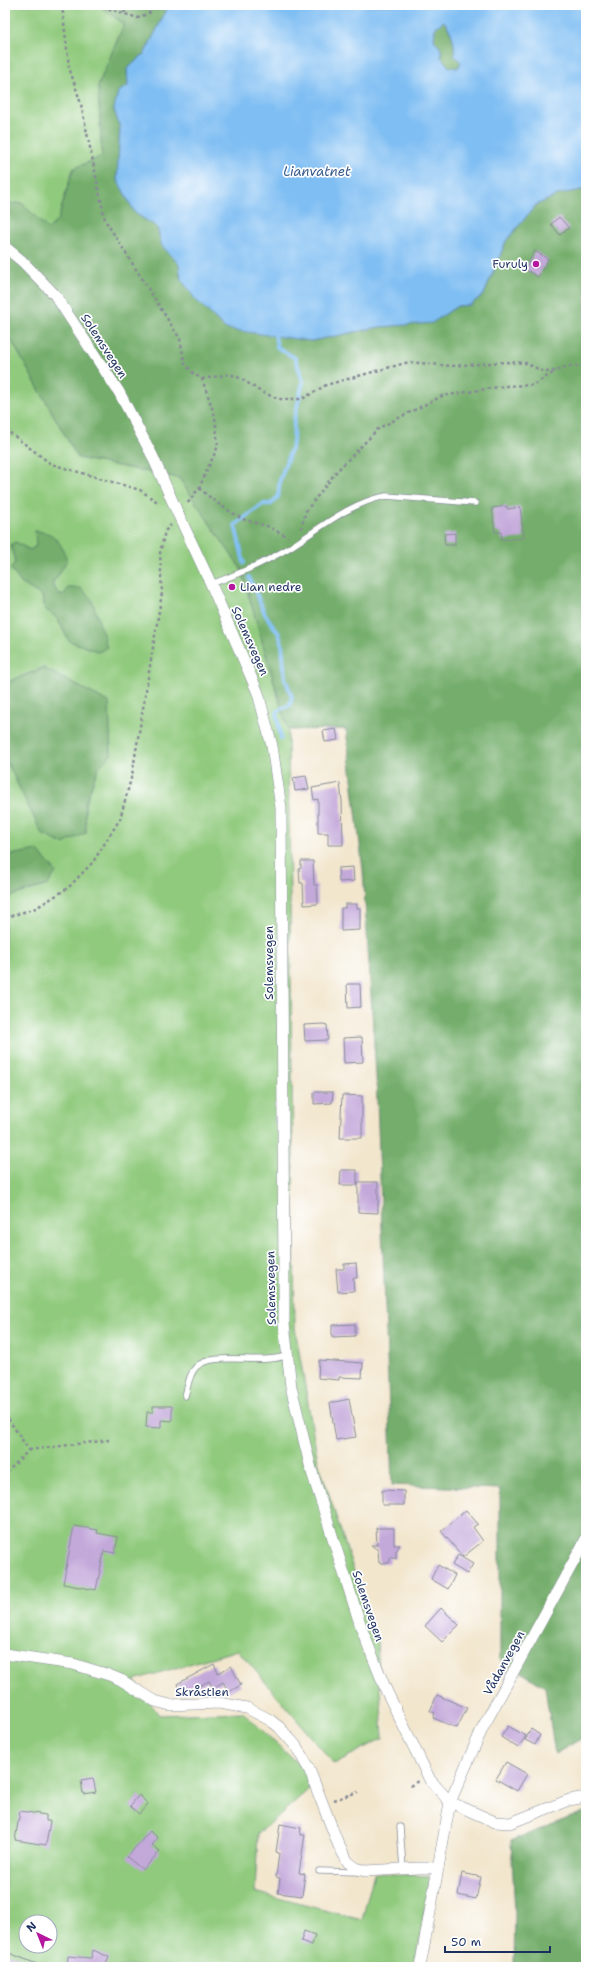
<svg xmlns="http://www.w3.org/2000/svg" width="591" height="1972" viewBox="0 0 591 1972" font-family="'Shantell Sans',sans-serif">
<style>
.green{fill:#90ca7d;stroke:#567c6e;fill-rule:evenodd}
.forest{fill:#74ae6c;stroke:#486e65}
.water{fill:#7fbef3;stroke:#4d76a8;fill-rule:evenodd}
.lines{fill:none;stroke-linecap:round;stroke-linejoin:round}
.stream{stroke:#7fbef3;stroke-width:4}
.building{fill:#c3a8da}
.lane-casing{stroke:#868a96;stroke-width:7}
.street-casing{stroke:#868a96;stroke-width:12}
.path{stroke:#868a96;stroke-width:2.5;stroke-dasharray:3 3;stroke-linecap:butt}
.lane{stroke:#fff;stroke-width:5.5}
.street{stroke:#fff;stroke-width:11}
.poi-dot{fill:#b5179e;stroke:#fff;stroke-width:1.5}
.labels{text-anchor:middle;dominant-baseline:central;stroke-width:3.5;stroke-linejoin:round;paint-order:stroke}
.poi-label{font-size:12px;fill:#1b2f5e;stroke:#fff;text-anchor:end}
.street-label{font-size:12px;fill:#1b2f5e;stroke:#fff}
.water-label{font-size:13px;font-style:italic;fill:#395a8b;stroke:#fff}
</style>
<rect width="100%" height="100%" fill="#fff"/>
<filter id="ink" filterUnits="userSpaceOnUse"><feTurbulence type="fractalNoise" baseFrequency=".025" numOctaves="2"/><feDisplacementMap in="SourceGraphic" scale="8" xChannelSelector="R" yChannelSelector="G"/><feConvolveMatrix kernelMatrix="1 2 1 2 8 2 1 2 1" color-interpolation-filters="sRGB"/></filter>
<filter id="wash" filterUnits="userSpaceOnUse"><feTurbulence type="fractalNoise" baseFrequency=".012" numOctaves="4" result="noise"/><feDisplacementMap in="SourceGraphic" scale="16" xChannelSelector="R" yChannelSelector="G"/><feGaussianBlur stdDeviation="0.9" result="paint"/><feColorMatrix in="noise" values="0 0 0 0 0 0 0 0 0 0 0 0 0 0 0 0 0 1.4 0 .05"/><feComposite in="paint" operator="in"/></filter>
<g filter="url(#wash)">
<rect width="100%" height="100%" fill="#f2e6cd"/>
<g class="green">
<path d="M5,5H98L124,24L98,86L102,156L73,169L58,220L48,230L22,203L5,204Z"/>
<path d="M5,329L78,458L179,478L241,569L288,730L295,1328L318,1461L377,1642L383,1738L334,1764L238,1650L134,1680L159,1715L243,1712L317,1782L258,1834L255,1892L362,1920L374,1873L429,1876L416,1967H5V898L48,885L37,851L5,856V758L42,834L86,833L85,804L98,768L111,755L108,702L43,668L5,683ZM15,542L30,550L36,546L60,573L52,583L59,595H64L69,641L57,618L45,609L42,596L21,583L11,569L15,562ZM26,1922H50V1946H26Z"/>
</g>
<g class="forest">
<path d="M98,5H169L145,53L127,69L128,86L114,109L120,128L117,179L135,213L157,227L162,246L179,264L181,279L275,335L311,341L379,327L432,322L457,306L470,305L484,294L506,241L536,205L560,194L586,189V1736L555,1754L545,1687L500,1659V1489L392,1485L376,1075L363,870L346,729L288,730L241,569L179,478L78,458L5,329V204L22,203L48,229L58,220L73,169L102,156L98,86L124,24Z"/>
<path d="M444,21C451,31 456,42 454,55L461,62L458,68L449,67L441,57V49L434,40L435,28Z"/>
<path d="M35,531C56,532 60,542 67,560L60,573L52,583L59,595H64L68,588H81L92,600L107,647L99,652L69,641L57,618L45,609L42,596L21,583L11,569L15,562L11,545L15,542L30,550L36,546Z"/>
<path d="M43,668L109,702L111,755L98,768L85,804L86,833L63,844L42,834L5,758V683Z"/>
<path d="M37,850L56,872L48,885L5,898V856Z"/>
<path d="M586,1811V1967H514L515,1912L511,1841Z"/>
</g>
<path class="water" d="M169,5H586V189L560,194L536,205L506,241L484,294L470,305L457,306L432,323L379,327L311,341L226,329L195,299L181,279L179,264L162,246L157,227L135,213L117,179L120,128L114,109L118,92L128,86L127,69L145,53ZM444,21C451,30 456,43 454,55L461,62L458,68L449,67L441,57V49L434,40L435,28Z"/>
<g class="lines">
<g class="stream">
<path d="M244,563L235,525L263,504H271L278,497L280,480L293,443L294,420L303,381L295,358L277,347L275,335"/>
<path d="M249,577L265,614L279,634L282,644L285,678L292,697L290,705L279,710L277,714L281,739"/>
</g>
</g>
<g id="blocks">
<g class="building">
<path d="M559,217L569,228L560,235L551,224Z"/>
<path d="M535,251L548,259L538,277L525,269Z"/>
<path d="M507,506V509L520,507L524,538L502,540L501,532H495L492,508Z"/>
<path d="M455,533V545H445L444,534Z"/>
<path d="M336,729L338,740L325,742L323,731Z"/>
<path d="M306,776L309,789L295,791L293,778Z"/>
<path d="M340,783L342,801L343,845H328V833H318V799L314,800L312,788Z"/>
<path d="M301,861H313L314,885H317L318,904L304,905L303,883H300L299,869L301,868Z"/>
<path d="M353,867L354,881L339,882L338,868Z"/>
<path d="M345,904H357V908H360V930L341,931V908H345Z"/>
<path d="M347,984H360L361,1007L348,1008Z"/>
<path d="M323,1024L327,1025L328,1040L305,1041L304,1025Z"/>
<path d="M362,1037L363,1062L344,1063L343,1038Z"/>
<path d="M314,1092H333L332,1103L314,1104Z"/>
<path d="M342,1095L362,1096V1138H340Z"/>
<path d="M341,1170H357V1185H340Z"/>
<path d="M358,1182H378V1213L358,1212Z"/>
<path d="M356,1263L357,1278H353L354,1291L338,1292L336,1269H344V1264Z"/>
<path d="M355,1324V1336L332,1337V1325Z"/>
<path d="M319,1360L363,1363L362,1378L339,1377V1380L318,1378Z"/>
<path d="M349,1399L356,1437L336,1440L330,1403Z"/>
<path d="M153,1406H172V1421L161,1420V1428L146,1427L147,1412H153Z"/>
<path d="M382,1490L404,1491V1505H382Z"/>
<path d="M466,1510L478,1524L473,1527L483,1541L463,1557L441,1531Z"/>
<path d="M74,1526L98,1530L97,1533L118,1537L115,1553L104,1551L96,1590L63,1584Z"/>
<path d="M376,1528H394V1545H400L396,1551V1559L391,1557L389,1563H379L378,1550L371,1545H377Z"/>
<path d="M458,1555L473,1564L467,1574L452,1565Z"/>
<path d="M438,1565L455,1575L448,1589L431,1579Z"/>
<path d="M441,1608L459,1625L442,1642L425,1626Z"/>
<path d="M214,1664L218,1673L231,1666L241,1685L229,1692L223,1682L213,1688L209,1681L182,1695L177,1684Z"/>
<path d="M437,1695L467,1708L457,1728L433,1718L435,1713L430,1711Z"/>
<path d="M508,1726L526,1736L518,1748L501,1737Z"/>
<path d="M531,1729L540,1735L535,1745L525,1740Z"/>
<path d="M506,1762L527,1774L517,1791L496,1779Z"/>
<path d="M93,1778L96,1792L83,1794L81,1780Z"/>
<path d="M139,1795L148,1804L139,1814L130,1806Z"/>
<path d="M20,1811L46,1815V1821H50L46,1845L15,1840Z"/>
<path d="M280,1824L301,1828L300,1835H305L299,1873L305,1874L302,1896L278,1893L280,1878L276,1877L279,1853L276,1852Z"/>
<path d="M150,1831L158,1838L152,1845L160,1851L143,1870L127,1857Z"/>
<path d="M462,1873L481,1877L476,1899L458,1895Z"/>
<path d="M304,1931L315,1935L312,1945L301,1941Z"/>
<path d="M93,1950L109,1957L105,1967H67L68,1956L91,1958Z"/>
<path d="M9,1953L42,1966V1967H5Z"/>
</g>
</g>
</g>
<g filter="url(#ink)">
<use href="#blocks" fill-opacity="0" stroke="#868a96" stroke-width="1"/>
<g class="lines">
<g class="lane-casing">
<g id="lane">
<path d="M211,584C239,574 264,563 289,548C319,529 349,503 386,496L475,503"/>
<path d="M185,1396C188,1386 189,1374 196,1367C213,1350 264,1366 287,1355"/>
<path d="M400,1827L403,1869"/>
<path d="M319,1871L359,1872"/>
</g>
</g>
<g class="street-casing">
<g id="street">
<path d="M5,247L22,261L55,295L119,392L152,455L179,516L211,584L258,693L272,746L281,808L284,1282V1323L291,1387L311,1469L362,1630L386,1690L430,1780L450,1802L495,1822L510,1823L569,1800L586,1797"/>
<path d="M5,1654L73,1664L109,1675L121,1680L155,1701L170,1705L219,1703L247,1708L270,1720L279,1727L296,1746L309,1769L339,1846L348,1862L356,1868L365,1871L419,1868H438"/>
<path d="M420,1967L450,1802L483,1727L586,1539"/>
</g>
</g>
<g class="path">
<path d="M62,5L69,67L81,104L105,220L180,339L185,364L194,374L202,379L215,416L218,446L199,488L187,504"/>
<path d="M97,5L138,18L151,12L154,5"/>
<path d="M124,13L128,5"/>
<path d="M202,379L230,374L242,379L261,392L279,399H302L326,385L409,362L452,366L505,362L526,363L544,372L556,371L568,366H586"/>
<path d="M5,429L51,464L140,490L159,503"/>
<path d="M199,488L217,503L242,519L267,526L288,537"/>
<path d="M301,529L306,511L336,472L379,428L442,396L505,386L533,385L556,371"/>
<path d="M5,918L36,908L68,888L93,862L120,819L132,775L162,593L160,553L165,531L171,525"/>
<path d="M5,1414L29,1450L5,1474"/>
<path d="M29,1450L109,1440"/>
<path d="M410,1786L418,1781"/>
<path d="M334,1800L358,1792"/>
</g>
<use href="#lane" class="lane"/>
<use href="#street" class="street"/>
</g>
</g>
<g class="poi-dot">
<circle cx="536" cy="264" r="4"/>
<circle cx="232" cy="587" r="4"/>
</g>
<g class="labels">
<g class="poi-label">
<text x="528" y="264">Furuly</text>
<text x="240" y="587" text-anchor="start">Lian nedre</text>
</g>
<g class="street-label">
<text transform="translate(104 346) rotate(57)">Solemsvegen</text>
<text transform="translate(250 641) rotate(66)">Solemsvegen</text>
<text transform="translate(269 963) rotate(-90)">Solemsvegen</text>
<text transform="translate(271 1288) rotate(-91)">Solemsvegen</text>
<text transform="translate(368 1606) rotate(71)">Solemsvegen</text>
<text transform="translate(504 1663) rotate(-61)">Vådanvegen</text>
<text x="202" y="1692">Skråstien</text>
</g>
<g class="water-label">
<text x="317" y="171">Lianvatnet</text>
</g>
</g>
<rect width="591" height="1972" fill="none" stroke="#fff" stroke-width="20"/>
<g transform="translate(38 1934) rotate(317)"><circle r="19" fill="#ffffff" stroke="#a4acbf"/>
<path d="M0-3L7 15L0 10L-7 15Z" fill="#b5179e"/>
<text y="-6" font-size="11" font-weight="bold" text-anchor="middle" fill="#1b2f5e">N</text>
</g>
<path d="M445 1946v6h105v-6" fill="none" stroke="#1b2f5e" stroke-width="2"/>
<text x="451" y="1946" font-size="12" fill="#1b2f5e" stroke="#ffffff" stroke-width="3" paint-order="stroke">50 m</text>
</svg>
